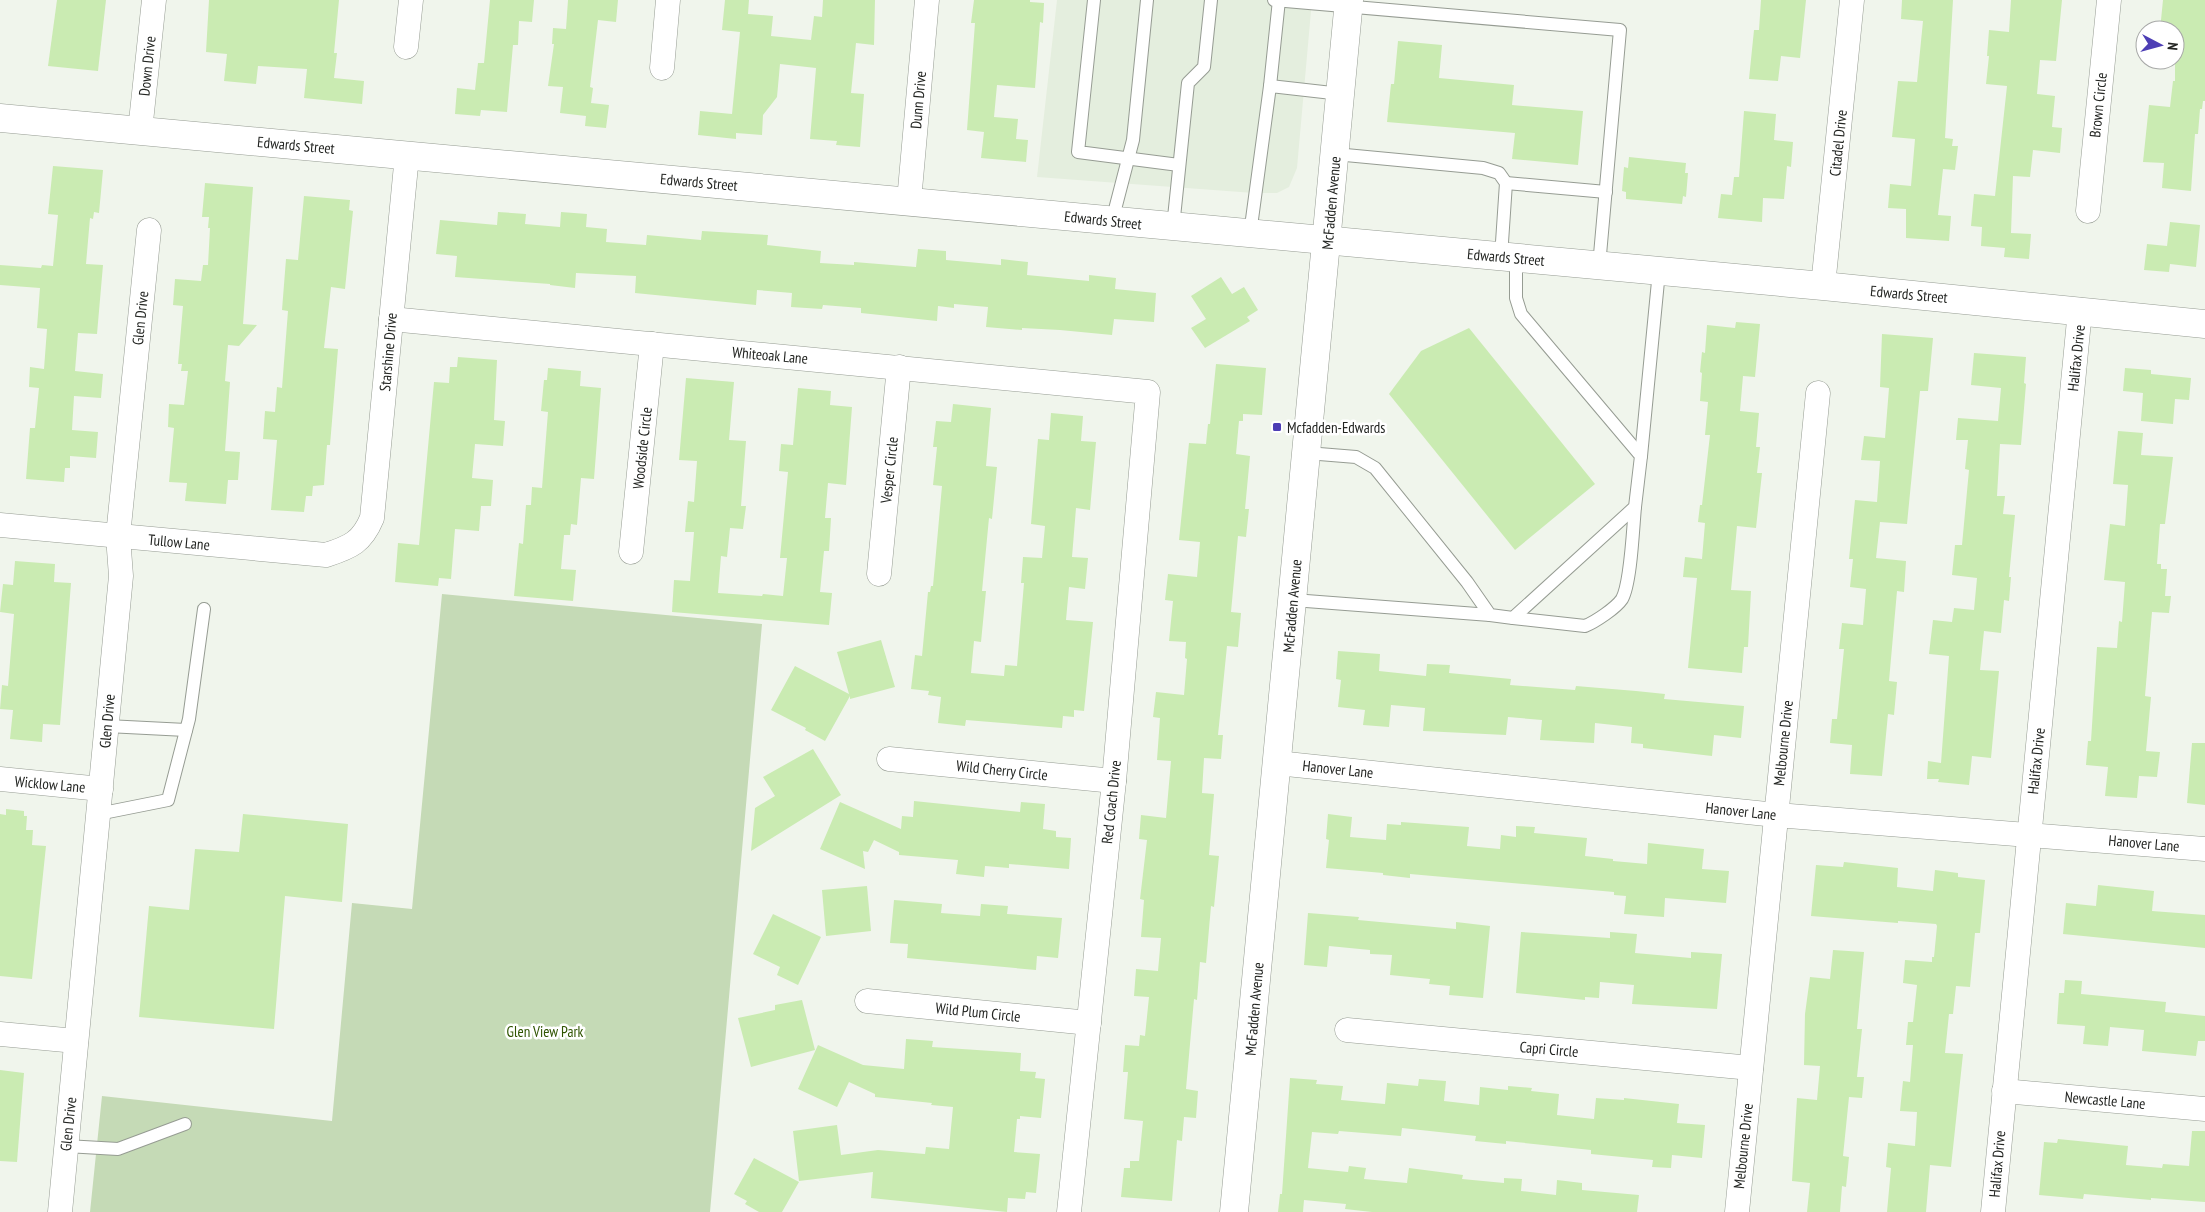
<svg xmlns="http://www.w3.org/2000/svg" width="2205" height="1212" viewBox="0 0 2205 1212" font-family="'PT Sans Narrow',sans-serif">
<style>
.built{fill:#e4eede}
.green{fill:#c5dab6}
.building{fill:#caebb2}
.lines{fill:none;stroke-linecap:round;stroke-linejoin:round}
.lane-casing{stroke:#969c93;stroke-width:14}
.street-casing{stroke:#969c93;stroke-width:25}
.secondary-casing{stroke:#969c93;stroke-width:29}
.lane{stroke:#fff;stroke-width:12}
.street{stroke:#fff;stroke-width:24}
.secondary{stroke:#fff;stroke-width:28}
.poi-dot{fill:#4d3eb5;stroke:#fff;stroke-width:2}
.labels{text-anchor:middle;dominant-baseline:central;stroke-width:5;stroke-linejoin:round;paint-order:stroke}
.street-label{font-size:15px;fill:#232522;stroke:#fff}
.poi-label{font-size:15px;fill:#232522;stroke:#fff;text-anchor:start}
.park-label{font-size:15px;fill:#2f5400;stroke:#fff}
</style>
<rect width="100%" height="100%" fill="#f0f5ec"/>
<path class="built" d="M1057,0H1312L1297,168L1289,187L1277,193H1254L1037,177Z"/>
<path class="green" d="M442,594L762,624L710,1212H90L102,1096L332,1121L352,903L412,909Z"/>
<g class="building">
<path d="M57,0H106L98,71L48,66Z"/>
<path d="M209,0H339L334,53H337L334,78L364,81L362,104L304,98L307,69L258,66L256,84L224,81L227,54L206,52Z"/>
<path d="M490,0H534L532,22L519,21L518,45H513L507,112L481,110L480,116L455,114L457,88L475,90L478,63H484Z"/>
<path d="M568,0H618L616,22L598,20L590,87L593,88L591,103L609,105L606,128L585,126L586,116L560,113L563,87L548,86L554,44H552L553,28L566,29Z"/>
<path d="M725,0H749L748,14L773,16L771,36L811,40L814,16L822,17L823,0H875L874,45L856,43L851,93L864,94L860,147L836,145L837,141L810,139L816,68L780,64L777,97L763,115L762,135L736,133V139L698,135L700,111L732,114L740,32L722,30Z"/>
<path d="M974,0H1030V2L1044,3L1043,23L1040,22L1035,88L997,85L994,117L1018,119L1016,139L1028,140L1026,162L981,158L984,132L967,130L975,23H971Z"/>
<path d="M1761,0H1806L1800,58L1781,56L1778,81L1749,79L1754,30H1759Z"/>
<path d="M1902,0H1953L1945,138L1953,139L1952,146H1958L1955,170L1943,169L1938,215L1951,216L1949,241L1906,238V209L1888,208L1890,184L1911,186L1915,139L1892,137L1898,81L1917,82L1923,21L1901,19Z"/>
<path d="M2011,0H2062L2056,61L2040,60L2037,94L2055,96L2052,127L2062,128L2060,153L2033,150L2030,177L2013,176L2011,233L2031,234L2029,259L2004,257L2005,248L1981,246L1982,227L1971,226L1974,194L1995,196L2007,86L1986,84L1989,56H1987L1989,30L2009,32Z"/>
<path d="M2163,0H2205V101H2203L2202,109H2200L2198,134H2195L2191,191L2162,188L2164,163L2143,162L2149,105L2170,107L2173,81H2175V30H2160Z"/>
<path d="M1398,41L1442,45L1439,78L1514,85L1512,105L1583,111L1578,165L1512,159L1515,133L1387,122L1391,84H1394Z"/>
<path d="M1744,111L1776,114L1774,140L1793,142L1791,167L1787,166L1784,199L1763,198L1762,222L1718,218L1721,194L1732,195L1734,177H1739Z"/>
<path d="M1629,157L1686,163L1685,173H1688L1686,197L1683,196L1682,204L1626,199V192L1622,191L1624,167L1628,168Z"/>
<path d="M53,166L103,170L99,213L94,212L93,219L90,218L86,264L103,265L97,334L78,333L75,371L103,374L101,398L74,396L72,430L98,432L96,458L70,456V468H65L64,482L26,479L30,428H35L39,388L29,387L30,367L44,369L47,329L37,328L40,288L0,285V265L41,268L42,265L53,266L58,215L48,214Z"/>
<path d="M205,183L253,187L243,324L257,325L239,346L228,345L225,381L230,382L225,451L240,452L238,480H228L226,504L185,501L187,483L169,482L174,428L168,427L169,404L184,405L188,371H181L182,364H178L183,306L173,305L175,279L201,281L203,265H208L210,228H208L209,217H202Z"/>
<path d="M304,196L350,200L349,210L353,211L345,289L331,287L324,348L338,349L330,445H327L324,485L313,486L312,496H306L304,512L271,510L277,440L263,439L265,411L275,412L277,387L282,388L288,311L282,310L286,259L298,260Z"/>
<path d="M498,212L526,214L525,224L560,227L561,212L587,214L586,227L607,229L606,242L646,245L647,235L701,240L702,231L768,235L767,245L821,251L820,263L854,265V262L916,267L918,249L946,251V260L1001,265V259L1028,262L1027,275L1089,281V275L1116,278L1115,289L1156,293L1154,322L1114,319L1112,335L1060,330L1022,328V330L986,327L988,307L954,304V308L938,306L937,321L861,313V308L823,305L822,309L791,307L792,293L757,290L756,305L635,293L636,276L576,273L575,288L550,285V284L455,277L457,256L436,254L440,220L497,225Z"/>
<path d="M2170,222L2200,225L2196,267L2170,264L2169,272L2144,270L2147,244L2167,246Z"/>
<path d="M1221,277L1232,294L1244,287L1258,310L1247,317L1250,321L1205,348L1191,328L1206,319L1191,296Z"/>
<path d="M1736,322L1760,324L1755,377L1743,376L1740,411L1759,413L1756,447H1760L1757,473H1762L1756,528L1737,526L1731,590L1751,591L1748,647H1744L1742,673L1688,668L1697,578L1683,577L1685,557L1702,559L1705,523L1698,522L1700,505H1702L1710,435H1705L1708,402L1700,401L1702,373L1700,372L1702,352L1705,353L1707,325L1735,328Z"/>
<path d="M1469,328L1595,484L1515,550L1389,394L1421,351Z"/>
<path d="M1882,334L1933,338L1928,391H1920L1907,524L1880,522L1876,558L1906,561L1904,592L1897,591L1889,681L1897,682L1894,715L1888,714L1882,776L1850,774L1852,745L1830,743L1832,719H1837L1844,649H1839L1842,623L1863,625L1866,589L1850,587L1853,559H1849L1855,500L1877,502L1880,461L1861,460L1864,436L1885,438L1889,388L1880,387Z"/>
<path d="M1974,353L2026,357L2024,383L2026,384L2021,445L2000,444L1997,496H2005L2003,514L2015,515L2009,577H2011L2009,601L2004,600L2001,633L1984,631L1980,670L1999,671L1991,758L1972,756L1969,785L1938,782L1939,779H1927L1928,761L1941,763L1949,656L1929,654L1933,620L1952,622L1954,608L1974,610L1977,578L1952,575L1955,545H1962L1969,470L1965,469L1968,440H1956L1958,418L1998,421L2001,388L1971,385Z"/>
<path d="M458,357L497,360L494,420L505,421L503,446L475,444L472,478L493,480L491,506H481L479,531L455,529L451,579L439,578L438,586L395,582L398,543L419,545L434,382L449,383L450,367H457Z"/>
<path d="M1216,364L1266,368L1262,415L1243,414V421H1239L1236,454L1250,456L1245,509H1249L1246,537L1238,536L1231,612L1241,613L1238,647L1227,646L1218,735H1223L1221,759L1204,758L1202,793L1214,794L1209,855L1219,856L1214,907L1211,906L1206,963L1200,962L1197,1000L1194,999L1186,1089L1198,1091L1196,1118L1184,1117L1182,1141L1177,1140L1172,1201L1121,1197L1124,1168H1130V1161H1139L1143,1121L1124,1119L1128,1072H1123L1125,1045L1139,1046L1140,1035L1145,1036L1149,997L1134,996L1136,969L1158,971L1161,938L1141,937L1144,900L1140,899L1147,840L1139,839L1141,815L1166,818L1171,761L1157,760L1160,718L1153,717L1156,692L1184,695L1187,659L1185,658L1186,642L1169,641L1173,601L1165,600L1168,574L1197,577L1200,542L1179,540L1189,443L1206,444L1208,424H1210Z"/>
<path d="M548,368L581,371L580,386L601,388L594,479L581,478L577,525L571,524L570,535H564L561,569L576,570L573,601L514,596L519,543L523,544L526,505H531L532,487L542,488L548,412L541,411L544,380H547Z"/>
<path d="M2125,368L2151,370V374L2191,378L2189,400L2175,399L2173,424L2141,421L2143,393L2123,391Z"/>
<path d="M686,378L734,382L729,440L746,441L741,506H746L743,529L730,528L727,557L721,556L718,593L762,596L763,594L783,596L787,558H780L788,472L779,471L781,444L793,445L798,388L831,391L830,405L852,407L846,485L828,483L825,518H831L829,551H824L820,592L832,593L829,625L672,612L674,580L690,581L694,532H685L688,501L694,502L697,461L679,460Z"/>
<path d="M953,404L991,408L986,466L997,467L992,519L989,518L982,591H986L981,642L974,641L971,673L1004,676L1005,665L1017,666L1024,583H1021L1023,557L1042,558L1045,526L1031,524L1038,439L1049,440L1051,413L1083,416L1081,441L1096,442L1090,510L1076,508L1072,557L1088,558L1085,589L1069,587L1066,620L1093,622L1084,711L1074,710V717L1063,716L1062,728L966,720L965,726L938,723L941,697L928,695L929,691L911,689L915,655L922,656L928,592H930L931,586H933L942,486L933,485L937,447H933L936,421L951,422Z"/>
<path d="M2118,431L2143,433L2141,455L2173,457L2165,524H2160L2157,564H2161V569H2167L2165,596H2171L2169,613L2152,612L2145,696L2151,697L2146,751L2160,752L2157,777L2139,776L2137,798L2105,796L2108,767L2086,765L2088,741H2091L2097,647L2117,648L2119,621L2122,622L2125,582L2104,580L2110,524L2125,526L2128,485L2113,484Z"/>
<path d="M15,561L55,564L54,582L71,583L60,725L43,724L42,742L10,739L13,710L0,709L2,685L8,686L14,614L0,612L3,584L13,585Z"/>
<path d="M881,640L895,687L850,699V696L825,741L805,730L806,728L771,710L795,666L849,694L837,652Z"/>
<path d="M1338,651L1380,654L1379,671L1426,676L1427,664L1450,665L1449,673L1511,679L1510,685L1575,690L1576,686L1636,691L1665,694L1664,699L1744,706L1741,738L1714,735L1712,756L1643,748V744L1631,743L1632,727L1595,723L1594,743L1540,740L1542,720L1508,717L1506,735L1423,731L1425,708L1391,705L1389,727L1363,725L1365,710L1338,707L1341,680L1336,679Z"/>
<path d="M2192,743H2205V805L2187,803Z"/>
<path d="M813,749L841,795L751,851L755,808L775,796L763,777Z"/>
<path d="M914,801L1020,812L1021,802L1045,804L1043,829L1056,831V837L1071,838L1069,869L1009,864V868L985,866L984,877L956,874L958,860L899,855V852L874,840L868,852L863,851L865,869L820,849L840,802L901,829L902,816L913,817Z"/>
<path d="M6,809L24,811V816H27L26,830H33L32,845L46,846L32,979L0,976V814L6,815Z"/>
<path d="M243,814L348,824L342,902L285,896L274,1029L139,1017L149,906L189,910L195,849L239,852Z"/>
<path d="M1328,814L1352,817L1350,837L1386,840L1387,824L1401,825V822L1469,827L1467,846L1500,849L1501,835L1516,837V826L1535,827L1534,833L1587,838L1585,856L1613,859V861L1647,864L1648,843L1704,849L1702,869L1729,871L1726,903L1665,898L1664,917L1624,914L1626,896L1614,895V892L1410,874V878L1383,875V873L1326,868L1329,840L1326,839Z"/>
<path d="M1844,862L1898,868L1897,887L1933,891L1935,870L1958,873V877L1985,880L1980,933H1975L1970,987L1956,986L1953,1014H1949L1945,1053L1963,1054L1951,1167L1930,1165L1926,1212H1887L1891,1168L1886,1167L1888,1143L1915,1146L1917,1112L1900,1111L1903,1081L1910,1082L1913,1045H1906L1908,1022H1913L1917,985L1903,983L1905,960L1932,962V957H1934L1937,926L1936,924L1898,921V923L1811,916L1816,865L1843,867Z"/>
<path d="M2098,885L2154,891L2152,911L2205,915V948L2063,934L2066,903L2096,906Z"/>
<path d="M867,886L871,931L826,936L822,890Z"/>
<path d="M894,900L942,904L941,913L980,916L981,904L1008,906L1007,914L1062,918L1058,958L1037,956L1036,970L907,958L908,944L890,943Z"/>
<path d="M1308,913L1359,917L1358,920L1456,929V922L1490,926L1483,998L1449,995L1450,986L1429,984L1430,979L1390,975L1392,955L1370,954V950L1329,946L1327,967L1304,965Z"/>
<path d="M773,914L821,937L798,985L777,975L780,967L753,954Z"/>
<path d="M1521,932L1610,938V932L1637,934L1635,953L1691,958V952L1722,954L1717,1009L1632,1004L1634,985L1600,982L1599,998L1585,997V1000L1516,993Z"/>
<path d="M1833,950L1864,952L1857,1029H1862L1857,1077H1864L1862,1098L1849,1097L1843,1156L1849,1157L1846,1187L1842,1186L1840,1212H1807L1810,1183L1792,1181L1797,1098L1817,1100L1820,1066L1804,1065L1805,1014L1810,977L1830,979Z"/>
<path d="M2065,980L2082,981L2081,994L2166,1002L2165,1012L2205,1016V1041H2198L2196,1056L2142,1051L2144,1030L2110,1027L2108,1046L2083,1044L2085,1026L2057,1024L2059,993H2064Z"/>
<path d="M802,1000L815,1050L751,1067L738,1018L775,1010V1005Z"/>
<path d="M906,1039L933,1041L932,1047L1021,1053L1020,1071L1036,1072L1035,1078L1045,1079L1041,1118L1020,1116V1119H1017L1014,1152L1040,1154L1036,1193L1026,1192L1025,1199L1008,1198L1007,1212L871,1198L873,1172L799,1181L793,1131L837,1125L841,1155L878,1150L925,1154L926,1147L949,1149L953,1107L931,1105L932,1103L875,1097V1094L849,1082L837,1107L798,1089L818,1045L863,1065L904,1069Z"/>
<path d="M0,1070L24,1073L17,1162L0,1161Z"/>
<path d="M1290,1078L1317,1080L1316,1084L1343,1086L1341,1100L1385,1104L1387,1083L1418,1086L1419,1079L1446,1081L1444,1101L1479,1105L1480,1087L1508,1090V1086L1532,1088L1531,1091L1559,1094L1557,1115L1594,1119L1596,1098L1624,1100V1098L1679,1104L1677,1123L1705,1125L1702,1158L1672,1155L1671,1168L1652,1167L1653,1160L1591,1154V1150L1506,1141V1144L1475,1141L1476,1136L1402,1128L1401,1136L1339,1131L1338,1134L1312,1132L1308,1168L1348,1172L1349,1166L1366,1168L1364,1179L1407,1183L1409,1168L1463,1175L1462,1179L1504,1183V1178L1522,1179L1521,1191L1556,1195L1557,1180L1582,1183V1190L1639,1195L1637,1212H1372L1345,1209L1346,1204L1304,1200L1303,1212H1278L1280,1194H1282Z"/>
<path d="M2192,1131H2205V1202L2151,1198V1200L2084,1194L2083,1199L2039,1195L2044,1142L2057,1143L2058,1139L2128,1146L2126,1165L2162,1168L2163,1164L2189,1166Z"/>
<path d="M754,1158L799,1182L782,1212H759L745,1204L747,1201L734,1194Z"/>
</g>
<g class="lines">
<g class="lane-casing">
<g id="lane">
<path d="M1094,0L1078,152L1179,165"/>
<path d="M1274,0L1620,30L1599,266"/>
<path d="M1270,86L1279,0"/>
<path d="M1335,154L1483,168L1499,173L1506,183L1501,257"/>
<path d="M1506,183L1606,192"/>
<path d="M1112,221L1133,140L1147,0"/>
<path d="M1173,227L1188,83L1204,67L1211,0"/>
<path d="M1250,234L1270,86L1341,94"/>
<path d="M1307,453L1356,457L1375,468L1467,582L1490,615L1513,618L1635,507L1641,456L1521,314L1516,298V258"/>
<path d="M1641,456L1659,271"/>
<path d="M1293,600L1490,615"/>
<path d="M1513,618L1585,626C1595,622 1616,608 1622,599C1631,583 1633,527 1635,507"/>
<path d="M107,726L186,730"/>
<path d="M98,814L168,800L189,719L204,609"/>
<path d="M66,1146L118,1149L185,1124"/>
</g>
</g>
<g class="street-casing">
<g id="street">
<path d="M406,47L411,0"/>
<path d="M662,68L668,0"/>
<path d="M140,131L154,0"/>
<path d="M909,201L927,0"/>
<path d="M2088,211L2109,0"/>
<path d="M1823,286L1852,0"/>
<path d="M391,319L1148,392L1114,781L1069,1212"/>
<path d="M0,525L326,555C351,547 362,542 372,518L407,155"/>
<path d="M631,552L652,344"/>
<path d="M879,574L899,367"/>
<path d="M889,759L1114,781"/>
<path d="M1277,763L1776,815L2205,849"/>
<path d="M0,779L101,789"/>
<path d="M867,1001L1089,1023"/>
<path d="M1347,1030L1751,1068"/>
<path d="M0,1034L76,1041"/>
<path d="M2004,1091L2205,1109"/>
<path d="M60,1212L121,576L118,536L149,230"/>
<path d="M1737,1212L1818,393"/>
<path d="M1993,1212L2080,310"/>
</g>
</g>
<g class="secondary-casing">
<g id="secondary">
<path d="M0,118L1823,286L2205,324"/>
<path d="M1234,1212L1349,0"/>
</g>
</g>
<use href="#lane" class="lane"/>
<use href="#street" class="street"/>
<use href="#secondary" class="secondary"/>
</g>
<rect class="poi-dot" x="1272" y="422" width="10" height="10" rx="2.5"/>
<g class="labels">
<g class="street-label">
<text transform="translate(147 66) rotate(-84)">Down Drive</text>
<text transform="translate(918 100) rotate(-85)">Dunn Drive</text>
<text transform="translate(2098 105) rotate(-84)">Brown Circle</text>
<text transform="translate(1838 143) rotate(-84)">Citadel Drive</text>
<text transform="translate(296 145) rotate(5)">Edwards Street</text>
<text transform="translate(699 182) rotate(5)">Edwards Street</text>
<text transform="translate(1331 203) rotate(-85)">McFadden Avenue</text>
<text transform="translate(1103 220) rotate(6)">Edwards Street</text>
<text transform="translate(1506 257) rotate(5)">Edwards Street</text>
<text transform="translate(1909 294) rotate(5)">Edwards Street</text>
<text transform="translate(140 318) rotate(-84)">Glen Drive</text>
<text transform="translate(388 352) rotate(-85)">Starshine Drive</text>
<text transform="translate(770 355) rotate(5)">Whiteoak Lane</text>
<text transform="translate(2076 358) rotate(-84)">Halifax Drive</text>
<text transform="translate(642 448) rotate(-84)">Woodside Circle</text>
<text transform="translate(889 470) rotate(-84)">Vesper Circle</text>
<text transform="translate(179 542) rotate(5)">Tullow Lane</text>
<text transform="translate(1292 606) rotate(-85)">McFadden Avenue</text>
<text transform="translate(107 721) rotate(-85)">Glen Drive</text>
<text transform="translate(1783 743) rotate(-84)">Melbourne Drive</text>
<text transform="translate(2036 761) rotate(-84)">Halifax Drive</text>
<text transform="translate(1338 769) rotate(6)">Hanover Lane</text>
<text transform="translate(1002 770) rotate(6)">Wild Cherry Circle</text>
<text transform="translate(50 784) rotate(5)">Wicklow Lane</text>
<text transform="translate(1111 802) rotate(-84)">Red Coach Drive</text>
<text transform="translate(1741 811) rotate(6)">Hanover Lane</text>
<text transform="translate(2144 843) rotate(5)">Hanover Lane</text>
<text transform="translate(1254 1009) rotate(-85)">McFadden Avenue</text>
<text transform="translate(978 1012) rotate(6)">Wild Plum Circle</text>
<text transform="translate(1549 1049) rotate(5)">Capri Circle</text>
<text transform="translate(2105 1100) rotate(5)">Newcastle Lane</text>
<text transform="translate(68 1124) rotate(-84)">Glen Drive</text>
<text transform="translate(1743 1146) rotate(-84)">Melbourne Drive</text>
<text transform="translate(1997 1164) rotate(-85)">Halifax Drive</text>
</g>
<g class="poi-label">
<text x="1287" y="427">Mcfadden-Edwards</text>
</g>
<g class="park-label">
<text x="545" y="1031">Glen View Park</text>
</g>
</g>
<g transform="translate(2160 45) rotate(96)"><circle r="24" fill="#ffffff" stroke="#a7a8a7"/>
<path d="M0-4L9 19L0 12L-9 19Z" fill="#4d3eb5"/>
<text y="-8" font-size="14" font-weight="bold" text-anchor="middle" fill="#232522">N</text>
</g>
</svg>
